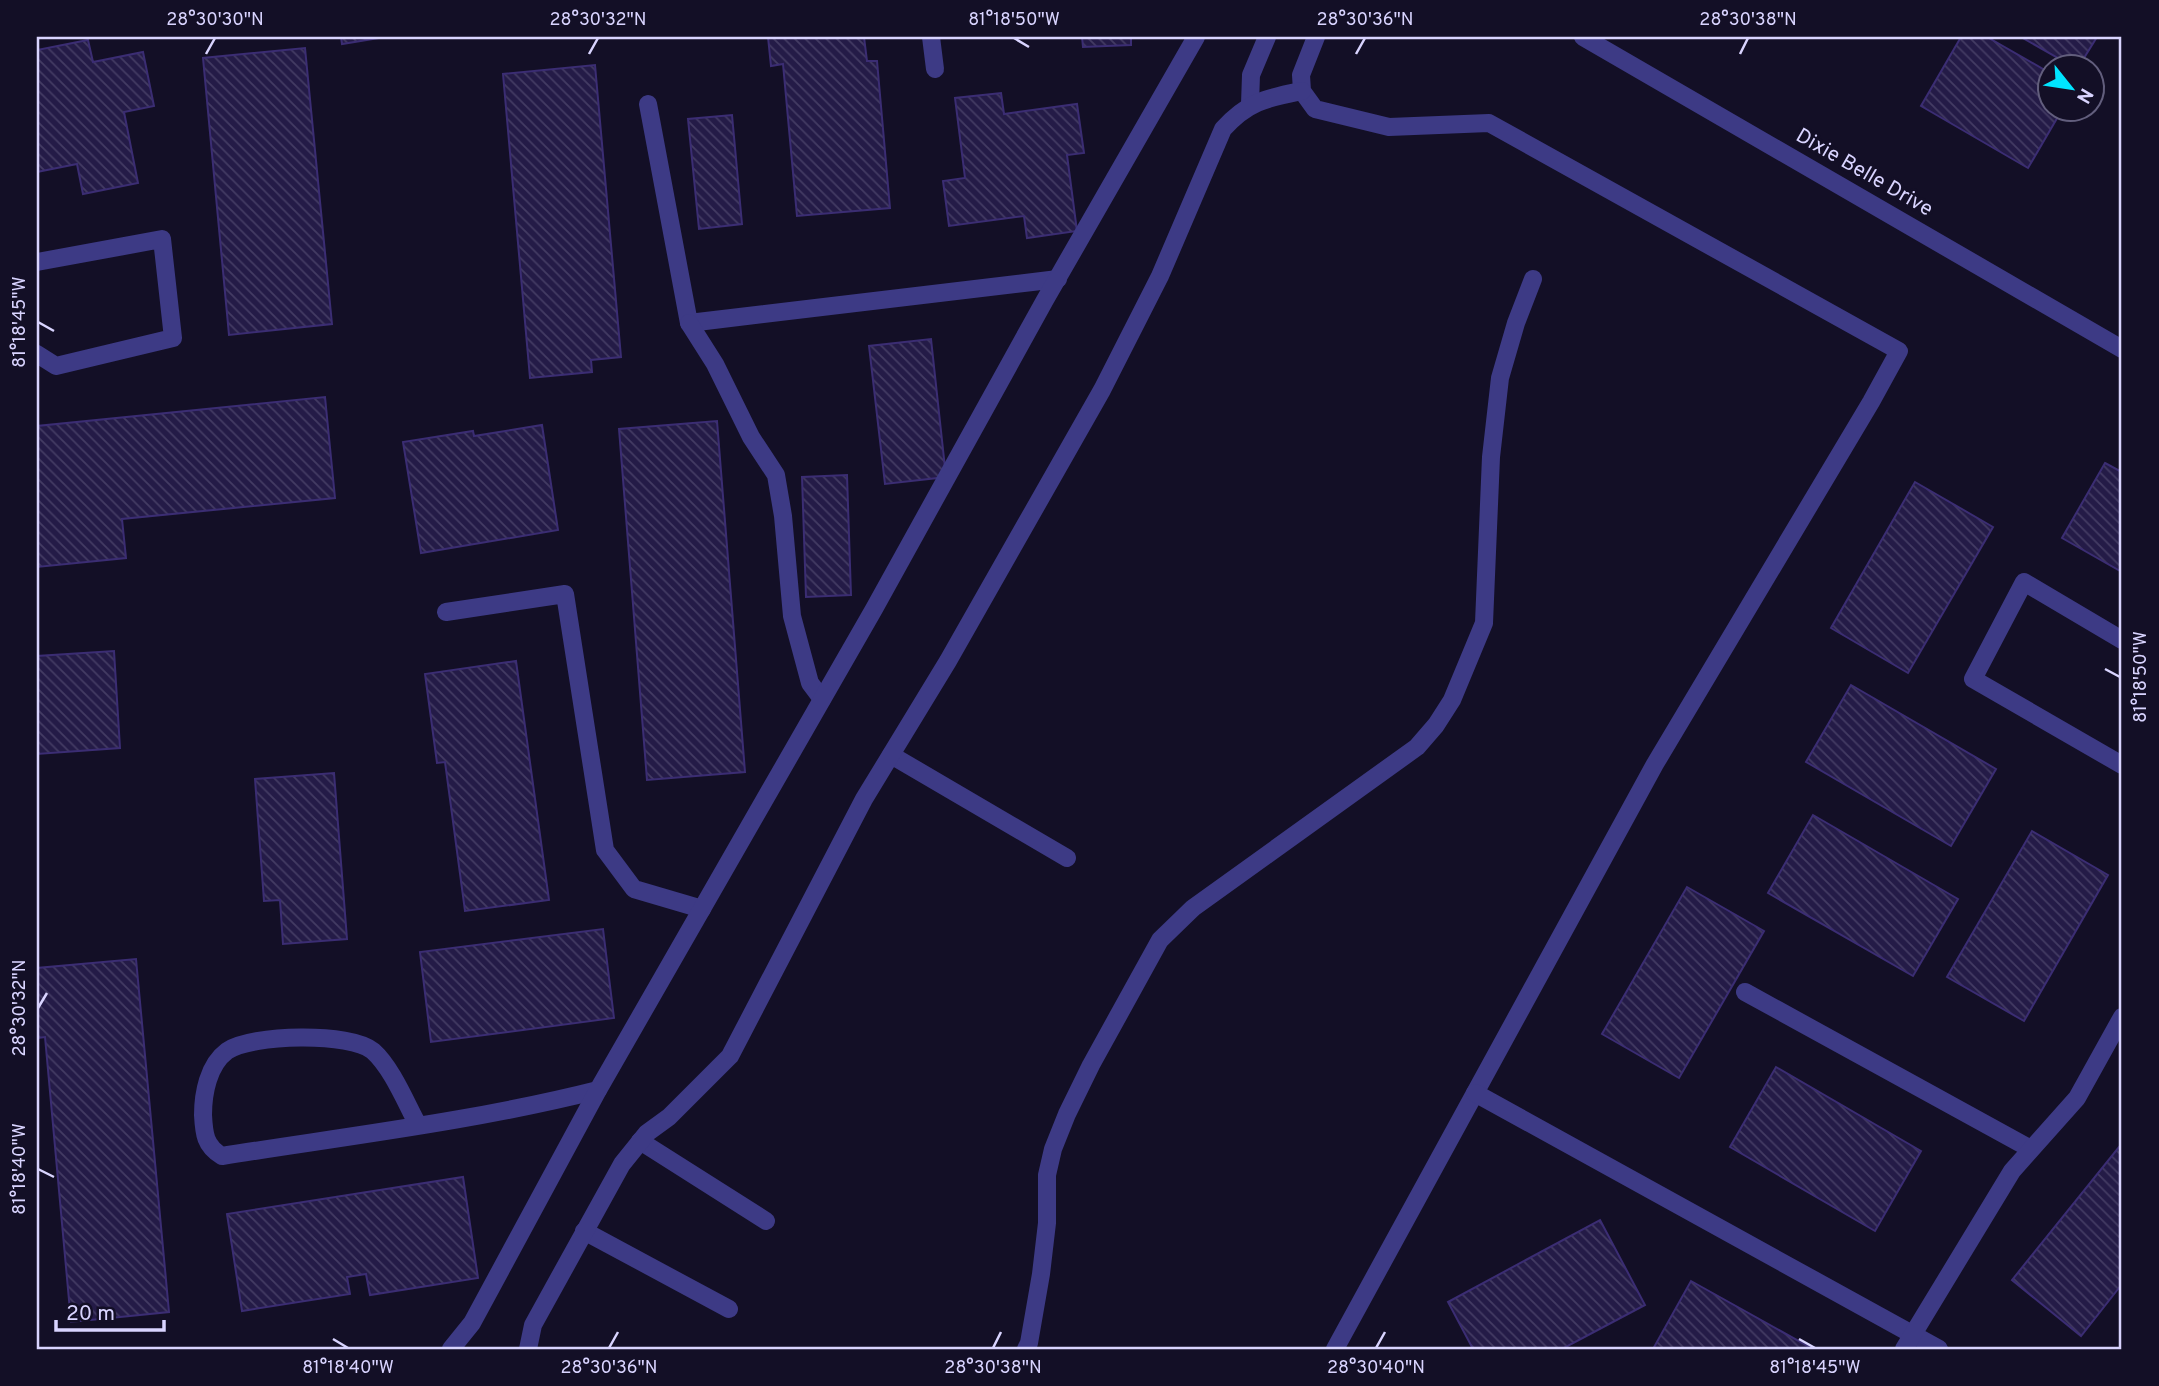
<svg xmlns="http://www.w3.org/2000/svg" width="2159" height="1386" viewBox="0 0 2159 1386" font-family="Overpass,sans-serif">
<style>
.building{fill:url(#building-back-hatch);stroke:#3b2d73;stroke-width:2}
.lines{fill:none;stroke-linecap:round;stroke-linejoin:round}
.minor{stroke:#3d3a85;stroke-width:18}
.ticks{fill:none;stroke:#d9d4ff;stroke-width:2.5}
.labels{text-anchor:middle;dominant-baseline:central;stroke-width:6;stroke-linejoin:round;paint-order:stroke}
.street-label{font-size:21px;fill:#d9d4ff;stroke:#130f26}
.neatline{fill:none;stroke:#d9d4ff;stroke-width:2.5}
.ticks-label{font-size:18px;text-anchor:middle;fill:#d9d4ff}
</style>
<defs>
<pattern id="building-back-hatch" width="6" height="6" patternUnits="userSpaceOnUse" patternTransform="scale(1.75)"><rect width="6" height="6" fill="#241b47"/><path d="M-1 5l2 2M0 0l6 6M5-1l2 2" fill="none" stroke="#433b63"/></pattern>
</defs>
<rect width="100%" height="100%" fill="#130f26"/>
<g class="building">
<path d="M341,37H385L342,44Z"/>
<path d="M768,37H864L867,61H877L890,208L797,216L783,64L771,66Z"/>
<path d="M1082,37H1131V45L1083,47Z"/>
<path d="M1961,37H1987L2050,73V108H2063L2028,168L1921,106Z"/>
<path d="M2021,37H2097L2079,66H2072Z"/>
<path d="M88,40L93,62L143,52L154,106L124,112L138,183L83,194L77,164L37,172V50Z"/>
<path d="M305,48L332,324L229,335L203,58Z"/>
<path d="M595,65L621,357L591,360L592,372L530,378L503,74Z"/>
<path d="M1001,93L1004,114L1077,104L1084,153L1067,155L1077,231L1027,238L1024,216L949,226L943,181L965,178L955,98Z"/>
<path d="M732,115L742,224L699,229L688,119Z"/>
<path d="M931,339L946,477L885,484L869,346Z"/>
<path d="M325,397L335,498L122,519L126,558L37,567V426Z"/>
<path d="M717,421L745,772L647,780L619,429Z"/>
<path d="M542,425L558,530L421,553L403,442L473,431L474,436Z"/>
<path d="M2105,463L2122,472V572L2062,538Z"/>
<path d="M847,475L851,595L806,597L802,477Z"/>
<path d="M1915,482L1993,527L1908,673L1831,628Z"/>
<path d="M114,651L120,748L37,754V656Z"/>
<path d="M516,661L549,900L465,911L445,762L437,763L425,674Z"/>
<path d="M1851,685L1996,769L1951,846L1806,762Z"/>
<path d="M334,773L347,939L283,944L280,900L264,901L255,779Z"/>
<path d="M1813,815L1958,899L1913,976L1768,893Z"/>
<path d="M2032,831L2108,875L2024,1021L1947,977Z"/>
<path d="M1687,887L1764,931L1679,1078L1602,1034Z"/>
<path d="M603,929L614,1018L431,1042L420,952Z"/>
<path d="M136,959L169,1312L71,1322L45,1037L37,1038V968Z"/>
<path d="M1776,1067L1921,1151L1875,1231L1730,1147Z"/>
<path d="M2119,1147L2122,1150V1284L2081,1336L2012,1280Z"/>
<path d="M463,1177L478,1278L370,1295L366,1274L347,1277L350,1294L242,1311L227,1214Z"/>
<path d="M1600,1220L1645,1305L1562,1349H1473L1448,1302Z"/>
<path d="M1691,1281L1813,1349H1653Z"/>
</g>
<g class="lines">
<g class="minor">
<path d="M931,37L935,69"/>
<path d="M1316,37L1301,75L1302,91L1315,109L1389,127L1489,123L1899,351L1871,402L1655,764L1335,1349"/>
<path d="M1583,37L2122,349"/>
<path d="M648,104L689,323L1058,279"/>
<path d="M1250,104L1251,75L1267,37"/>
<path d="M37,262L162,239L173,338L56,366L37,354"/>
<path d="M689,323L715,364L751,437L776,475L783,516L792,616L810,683L822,699"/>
<path d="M446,612L565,594L605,850L634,889L702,909"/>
<path d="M2122,640L2024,582L1973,679L2122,765"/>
<path d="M891,755L1067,858"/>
<path d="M1745,992L2031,1149"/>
<path d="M1475,1093L1939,1349"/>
<path d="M418,1125C406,1103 392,1068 373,1051C351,1032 251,1034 227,1051C208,1065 203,1094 203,1115C204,1134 205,1146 222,1156C348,1136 475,1121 598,1090"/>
<path d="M640,1141L766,1221"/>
<path d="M584,1231L729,1309"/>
<path d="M451,1349L472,1323L598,1090L874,609L1045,300L1196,37"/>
<path d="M528,1349L533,1325L622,1164L647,1133L669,1117L730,1056L864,799L948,661L1102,390L1160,276L1223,129C1248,101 1267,98 1302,91"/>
<path d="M1026,1349L1029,1343L1041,1274L1047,1223V1175L1053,1149L1067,1114L1091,1065L1160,940L1193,908L1417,747L1436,725L1452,700L1484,623L1491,457L1500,378L1516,323L1533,279"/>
<path d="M1904,1349L2012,1171L2077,1098L2122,1017"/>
</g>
</g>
<path class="ticks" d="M1014,38L1029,47M206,54L215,38M589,54L598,38M1356,54L1365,38M1740,54L1748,38M38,322L54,331M2105,669L2120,677M38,1008L47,993M38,1169L54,1177M333,1339L348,1348M1799,1339L1815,1348M609,1348L618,1332M993,1348L1001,1332M1376,1348L1385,1332"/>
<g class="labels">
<g class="street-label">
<text transform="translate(1864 173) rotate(30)">Dixie Belle Drive</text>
</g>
</g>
<rect width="2159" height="1386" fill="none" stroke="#130f26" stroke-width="77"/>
<g transform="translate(2071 88) rotate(120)"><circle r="33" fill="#130f26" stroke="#625e7d" stroke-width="2"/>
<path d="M0-5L12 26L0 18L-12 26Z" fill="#00e5ff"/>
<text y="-10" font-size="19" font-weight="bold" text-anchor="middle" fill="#d9d4ff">N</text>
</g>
<path d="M56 1320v10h108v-10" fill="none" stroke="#d9d4ff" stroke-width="3.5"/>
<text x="66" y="1320" font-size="21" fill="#d9d4ff" stroke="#130f26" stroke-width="5" paint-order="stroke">20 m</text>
<rect x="38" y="38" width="2082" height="1310" class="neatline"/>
<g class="ticks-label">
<text x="215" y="25">28°30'30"N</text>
<text x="598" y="25">28°30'32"N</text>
<text x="1014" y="25">81°18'50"W</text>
<text x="1365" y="25">28°30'36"N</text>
<text x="1748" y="25">28°30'38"N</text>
<text transform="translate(19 322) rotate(-90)" y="6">81°18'45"W</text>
<text transform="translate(2140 677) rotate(-90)" y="6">81°18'50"W</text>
<text transform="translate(19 1008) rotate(-90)" y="6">28°30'32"N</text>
<text transform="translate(19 1169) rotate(-90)" y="6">81°18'40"W</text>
<text x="348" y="1373">81°18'40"W</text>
<text x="609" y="1373">28°30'36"N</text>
<text x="993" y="1373">28°30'38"N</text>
<text x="1376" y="1373">28°30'40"N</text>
<text x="1815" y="1373">81°18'45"W</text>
</g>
</svg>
